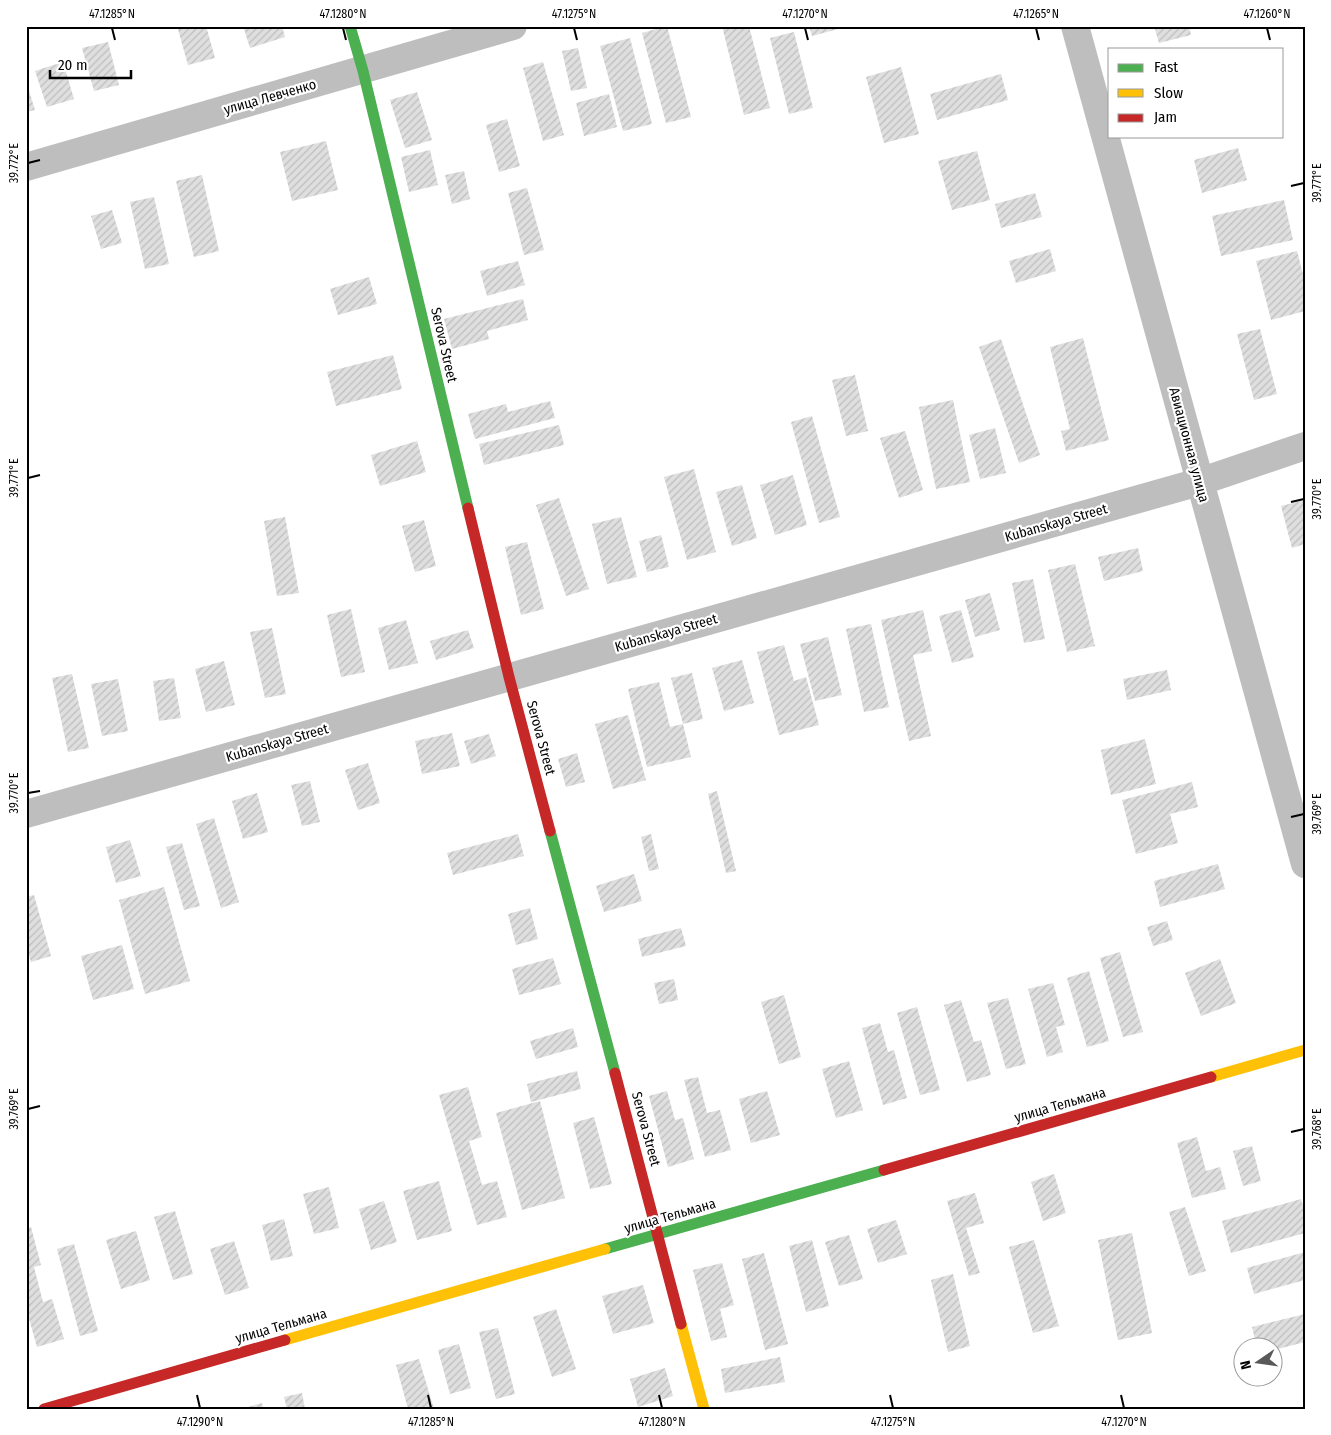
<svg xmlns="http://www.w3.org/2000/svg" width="1331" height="1435" viewBox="0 0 1331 1435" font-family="'Fira Sans Condensed',sans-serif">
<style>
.building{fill:url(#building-hatch)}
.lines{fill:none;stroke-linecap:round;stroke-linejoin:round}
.street{stroke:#bebebe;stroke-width:28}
.fast{stroke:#4caf50;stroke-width:11}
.slow{stroke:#ffc107;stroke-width:11}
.jam{stroke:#c62828;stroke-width:11}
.ticks{fill:none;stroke:#000;stroke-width:2}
.labels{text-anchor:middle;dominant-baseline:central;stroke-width:4.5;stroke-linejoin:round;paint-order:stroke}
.street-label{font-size:14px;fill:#000;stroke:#fff}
.neatline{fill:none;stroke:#000;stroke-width:2}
.ticks-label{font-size:12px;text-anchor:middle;fill:#000}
</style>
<defs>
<pattern id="building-hatch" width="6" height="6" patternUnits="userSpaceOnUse" patternTransform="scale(1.25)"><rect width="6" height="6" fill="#dfdfdf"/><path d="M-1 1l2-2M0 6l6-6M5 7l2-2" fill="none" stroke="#bebebe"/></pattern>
</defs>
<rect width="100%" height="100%" fill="#fff"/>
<g class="building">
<path d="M177,26H206L215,58L188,65Z"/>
<path d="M243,26H282L285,37L250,48Z"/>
<path d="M667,26L691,117L666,123L642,33Z"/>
<path d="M722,26H749L770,108L744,115Z"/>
<path d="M809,26H842V28L812,36Z"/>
<path d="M1154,26H1189L1191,35L1159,43Z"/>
<path d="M794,32L813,108L789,114L770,38Z"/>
<path d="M630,38L652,124L623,131L600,46Z"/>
<path d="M108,42L119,85L94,91L82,48Z"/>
<path d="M578,48L587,88L571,91L562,51Z"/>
<path d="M63,62L74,99L47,107L35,71Z"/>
<path d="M543,62L564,135L543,141L523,68Z"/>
<path d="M901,67L919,134L884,143L866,77Z"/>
<path d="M1001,74L1008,100L937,120L930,94Z"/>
<path d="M26,81L35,110L26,112Z"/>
<path d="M417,92L432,140L405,148L390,100Z"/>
<path d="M609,94L617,127L584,136L576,103Z"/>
<path d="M507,119L520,166L499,172L486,125Z"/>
<path d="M326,141L338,190L292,201L280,152Z"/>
<path d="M1238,148L1247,180L1202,193L1194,160Z"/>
<path d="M430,150L438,185L409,192L401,157Z"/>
<path d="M977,151L990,200L952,210L938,161Z"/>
<path d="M464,171L470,199L452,204L445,175Z"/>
<path d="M202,175L219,251L194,257L176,181Z"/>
<path d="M527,188L544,250L524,255L508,193Z"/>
<path d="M1035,193L1042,217L1001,228L995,204Z"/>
<path d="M154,197L169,264L145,269L130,202Z"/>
<path d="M1284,200L1293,240L1221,256L1212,216Z"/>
<path d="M112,210L122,243L101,249L91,216Z"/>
<path d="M1050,249L1056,271L1016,283L1009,261Z"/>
<path d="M1297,251L1305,282V311L1271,320L1256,261Z"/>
<path d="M518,261L525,285L487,296L480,271Z"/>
<path d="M369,277L377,304L338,315L330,289Z"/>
<path d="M523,299L528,320L487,331L489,339L452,349L444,319Z"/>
<path d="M1260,329L1277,394L1254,400L1237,334Z"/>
<path d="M1083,338L1109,440L1066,451L1061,431L1070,429L1050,347Z"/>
<path d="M1001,339L1040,455L1019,463L979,347Z"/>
<path d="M393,355L402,389L336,406L327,372Z"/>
<path d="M855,375L868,431L846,436L832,380Z"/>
<path d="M953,400L970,482L936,489L919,407Z"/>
<path d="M550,401L555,418L475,439L468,414L506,404L508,412Z"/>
<path d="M812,416L840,517L819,523L791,422Z"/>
<path d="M559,425L564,445L484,465L479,444Z"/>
<path d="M995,428L1006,473L980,479L969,435Z"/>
<path d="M905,431L923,490L899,498L880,438Z"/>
<path d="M417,441L426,472L380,486L371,455Z"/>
<path d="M694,469L716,552L687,560L664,477Z"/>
<path d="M793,475L807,525L775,535L760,485Z"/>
<path d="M742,485L757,538L732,546L716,492Z"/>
<path d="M559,498L589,589L566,596L536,505Z"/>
<path d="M1305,500V544L1292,548L1281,506Z"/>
<path d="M285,517L299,593L277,596L264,521Z"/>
<path d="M621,517L637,577L607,584L592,524Z"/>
<path d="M424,520L436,566L415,572L402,526Z"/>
<path d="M661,535L669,567L647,572L639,541Z"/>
<path d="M527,542L544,609L521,615L505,547Z"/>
<path d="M1138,548L1143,571L1104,581L1098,557Z"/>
<path d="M1075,564L1095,646L1067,652L1048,570Z"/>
<path d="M1033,579L1045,639L1024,643L1012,583Z"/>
<path d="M990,593L1000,630L975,637L965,600Z"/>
<path d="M351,609L365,672L341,677L327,615Z"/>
<path d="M923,610L932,651L913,655L931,736L909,741L881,620Z"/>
<path d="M961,610L974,657L952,663L939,616Z"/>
<path d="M406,620L418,663L389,670L378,628Z"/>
<path d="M871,624L889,707L864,712L846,629Z"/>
<path d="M272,628L286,694L265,698L250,632Z"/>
<path d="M468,630L474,648L436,660L430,641Z"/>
<path d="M828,637L842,695L815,701L800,644Z"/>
<path d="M784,645L794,681L806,677L819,725L779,735L757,652Z"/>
<path d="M742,660L754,703L724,711L712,668Z"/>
<path d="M224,661L235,705L206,712L195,669Z"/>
<path d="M1167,670L1171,690L1127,700L1123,679Z"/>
<path d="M692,673L703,719L683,724L671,678Z"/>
<path d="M72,674L89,748L68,752L52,678Z"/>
<path d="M174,678L181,718L159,721L153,681Z"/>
<path d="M118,679L128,731L102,736L91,684Z"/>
<path d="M659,682L670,727L683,724L691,757L647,767L628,689Z"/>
<path d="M628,715L646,780L613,789L595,724Z"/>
<path d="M452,733L460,766L422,774L415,741Z"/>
<path d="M489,734L496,756L471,764L464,741Z"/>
<path d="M1145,739L1156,784L1111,795L1101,750Z"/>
<path d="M577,753L585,782L566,787L558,759Z"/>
<path d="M368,763L380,803L358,810L345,770Z"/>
<path d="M310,781L320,822L302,826L291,785Z"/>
<path d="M1192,782L1198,807L1170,814L1178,843L1136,854L1122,800Z"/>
<path d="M717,791L736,871L726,873L708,794Z"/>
<path d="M257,793L268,832L243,839L232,801Z"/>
<path d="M214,818L239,902L221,908L196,824Z"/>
<path d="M518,834L524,856L453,875L447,853Z"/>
<path d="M651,834L659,869L649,871L641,837Z"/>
<path d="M130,840L141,876L116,883L106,847Z"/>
<path d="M182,843L200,906L184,910L166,847Z"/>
<path d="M1218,864L1225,889L1160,907L1154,881Z"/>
<path d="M634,874L642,901L604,912L596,886Z"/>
<path d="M164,887L190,981L145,994L119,900Z"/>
<path d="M34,895L51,956L31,962L26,946V897Z"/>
<path d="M530,908L538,939L516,945L508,914Z"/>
<path d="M1167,921L1173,940L1153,946L1147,927Z"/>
<path d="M681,928L686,946L642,957L638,939Z"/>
<path d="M122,945L134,989L93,1000L81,956Z"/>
<path d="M1120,952L1143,1032L1123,1037L1100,958Z"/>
<path d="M553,958L561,984L519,995L512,969Z"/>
<path d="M1220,959L1236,1003L1201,1016L1185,973Z"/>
<path d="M1089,971L1109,1041L1087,1047L1067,978Z"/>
<path d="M674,979L678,1000L659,1004L654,983Z"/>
<path d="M1053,983L1065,1025L1056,1027L1063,1052L1047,1057L1028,989Z"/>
<path d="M784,995L801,1057L779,1064L761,1002Z"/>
<path d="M1008,998L1026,1064L1006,1069L987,1003Z"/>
<path d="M961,1000L974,1042L981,1040L991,1075L967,1082L944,1005Z"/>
<path d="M917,1007L940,1090L920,1095L897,1013Z"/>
<path d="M880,1023L888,1052L894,1050L907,1098L883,1105L862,1028Z"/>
<path d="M573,1028L578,1047L536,1059L530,1041Z"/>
<path d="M849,1061L863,1110L836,1118L822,1069Z"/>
<path d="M577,1071L581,1089L531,1102L527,1084Z"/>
<path d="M698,1077L707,1113L720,1110L731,1150L705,1157L684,1080Z"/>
<path d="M468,1087L482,1137L469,1141L482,1185L497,1181L507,1217L477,1225L439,1095Z"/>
<path d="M667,1091L675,1120L683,1118L694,1159L668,1167L649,1096Z"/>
<path d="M767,1091L780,1135L751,1143L739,1099Z"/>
<path d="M540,1101L565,1198L522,1210L496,1113Z"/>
<path d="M594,1117L612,1184L590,1189L573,1123Z"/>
<path d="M1197,1137L1206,1171L1220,1167L1226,1189L1192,1198L1177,1143Z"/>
<path d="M1252,1146L1261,1181L1243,1186L1233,1151Z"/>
<path d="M1054,1174L1066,1213L1043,1221L1031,1182Z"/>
<path d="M439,1181L452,1231L417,1240L403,1191Z"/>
<path d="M329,1187L339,1228L314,1234L303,1194Z"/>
<path d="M975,1193L984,1223L966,1228L980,1273L969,1276L947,1201Z"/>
<path d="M1301,1199L1305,1212V1233L1231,1253L1222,1221Z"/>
<path d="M384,1201L397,1242L371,1250L359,1209Z"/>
<path d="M1185,1207L1206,1271L1189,1276L1169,1212Z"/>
<path d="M175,1211L193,1274L173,1280L154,1217Z"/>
<path d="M284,1219L293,1256L271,1261L262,1225Z"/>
<path d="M896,1220L907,1254L878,1263L867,1229Z"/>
<path d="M31,1227L41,1265L34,1267L43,1302L52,1299L64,1339L37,1347L26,1308V1228Z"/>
<path d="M136,1231L150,1280L121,1289L106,1240Z"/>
<path d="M1132,1233L1152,1333L1118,1340L1098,1240Z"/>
<path d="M849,1235L863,1279L839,1286L825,1242Z"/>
<path d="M812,1240L829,1306L806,1312L789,1246Z"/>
<path d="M1034,1240L1059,1326L1033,1333L1009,1247Z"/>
<path d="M234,1241L249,1288L225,1295L210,1249Z"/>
<path d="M74,1244L98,1331L80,1336L57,1249Z"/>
<path d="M1305,1252V1280L1254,1294L1247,1268Z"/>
<path d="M764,1253L788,1344L765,1350L742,1259Z"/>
<path d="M722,1263L734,1305L720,1309L727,1337L711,1341L693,1270Z"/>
<path d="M953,1274L970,1346L948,1352L931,1280Z"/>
<path d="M643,1285L654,1323L613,1334L602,1296Z"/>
<path d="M556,1309L576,1369L552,1377L533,1317Z"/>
<path d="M1305,1314V1342L1274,1350V1348H1257L1252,1327Z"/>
<path d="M498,1328L515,1394L496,1399L479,1332Z"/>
<path d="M459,1344L471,1388L450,1394L438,1350Z"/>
<path d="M780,1357L785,1382L725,1393L721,1369Z"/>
<path d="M419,1359L434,1409H408L396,1365Z"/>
<path d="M665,1368L673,1396L638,1407L630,1379Z"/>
<path d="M302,1393L305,1409H287L284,1397Z"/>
<path d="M262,1403L263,1409H244V1408Z"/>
</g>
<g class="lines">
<g class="street">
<path d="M1075,26L1305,864"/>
<path d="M26,167L513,26"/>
<path d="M26,814L1199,482L1305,446"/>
</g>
<g class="fast">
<path d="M350,26L363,71L468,508"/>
<path d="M550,831L615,1073"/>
<path d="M605,1249L884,1170"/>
</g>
<g class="slow">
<path d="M1211,1077L1305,1050"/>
<path d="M681,1324L704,1409"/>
<path d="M285,1340L605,1249"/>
</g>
<g class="jam">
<path d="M468,508L509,677L550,831"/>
<path d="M615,1073L681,1324"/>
<path d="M884,1170L1211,1077"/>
<path d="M44,1409L285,1340"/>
</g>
</g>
<path class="ticks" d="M112,28L115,40M343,28L346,40M574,28L577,40M805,28L808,40M1036,28L1039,40M1267,28L1270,40M28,163L40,160M1291,186L1304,183M28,478L40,475M1291,502L1304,499M28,793L40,791M1291,817L1304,814M28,1109L40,1106M1291,1132L1304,1129M197,1395L200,1408M428,1395L431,1408M659,1395L662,1408M890,1395L893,1408M1121,1395L1124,1408"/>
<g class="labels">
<g class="street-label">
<text transform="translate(270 97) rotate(-16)">улица Левченко</text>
<text transform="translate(444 345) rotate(77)">Serova Street</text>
<text transform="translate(1189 445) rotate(75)">Авиационная улица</text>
<text transform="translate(1056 523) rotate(-16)">Kubanskaya Street</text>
<text transform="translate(666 633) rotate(-16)">Kubanskaya Street</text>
<text transform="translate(541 738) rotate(75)">Serova Street</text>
<text transform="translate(277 743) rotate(-16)">Kubanskaya Street</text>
<text transform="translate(1060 1105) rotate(-16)">улица Тельмана</text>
<text transform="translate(646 1129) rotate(75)">Serova Street</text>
<text transform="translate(670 1216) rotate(-16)">улица Тельмана</text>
<text transform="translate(281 1326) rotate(-16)">улица Тельмана</text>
</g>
</g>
<rect width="1331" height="1435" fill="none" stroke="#ffffff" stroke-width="55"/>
<rect x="1108" y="48" width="175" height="90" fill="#ffffff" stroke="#999999"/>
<rect x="1118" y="64" width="25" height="8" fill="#4caf50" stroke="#999999"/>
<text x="1154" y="72" font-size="15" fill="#000000">Fast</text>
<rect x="1118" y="89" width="25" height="8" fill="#ffc107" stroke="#999999"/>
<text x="1154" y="98" font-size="15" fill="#000000">Slow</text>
<rect x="1118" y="114" width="25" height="8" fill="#c62828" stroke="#999999"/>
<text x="1154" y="122" font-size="15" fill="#000000">Jam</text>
<g transform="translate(1258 1362) rotate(257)"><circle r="24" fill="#ffffff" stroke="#999999"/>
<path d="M0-4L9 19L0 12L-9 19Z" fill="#595959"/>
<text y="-8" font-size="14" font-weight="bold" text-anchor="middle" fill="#000000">N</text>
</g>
<path d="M50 70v8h81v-8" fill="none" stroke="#000000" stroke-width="2.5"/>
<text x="58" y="70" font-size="15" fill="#000000" stroke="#ffffff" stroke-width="4" paint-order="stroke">20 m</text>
<rect x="28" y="28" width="1276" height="1380" class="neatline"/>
<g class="ticks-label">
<text x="112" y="18">47.1285°N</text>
<text x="343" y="18">47.1280°N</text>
<text x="574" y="18">47.1275°N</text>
<text x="805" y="18">47.1270°N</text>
<text x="1036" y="18">47.1265°N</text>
<text x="1267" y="18">47.1260°N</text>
<text transform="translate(14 163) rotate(-90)" y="4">39.772°E</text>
<text transform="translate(1317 183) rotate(-90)" y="4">39.771°E</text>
<text transform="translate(14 478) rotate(-90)" y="4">39.771°E</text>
<text transform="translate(1317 499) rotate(-90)" y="4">39.770°E</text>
<text transform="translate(14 793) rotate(-90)" y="4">39.770°E</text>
<text transform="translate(1317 814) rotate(-90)" y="4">39.769°E</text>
<text transform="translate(14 1109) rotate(-90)" y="4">39.769°E</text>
<text transform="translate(1317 1129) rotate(-90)" y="4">39.768°E</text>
<text x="200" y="1426">47.1290°N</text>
<text x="431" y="1426">47.1285°N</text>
<text x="662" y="1426">47.1280°N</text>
<text x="893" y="1426">47.1275°N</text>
<text x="1124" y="1426">47.1270°N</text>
</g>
</svg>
